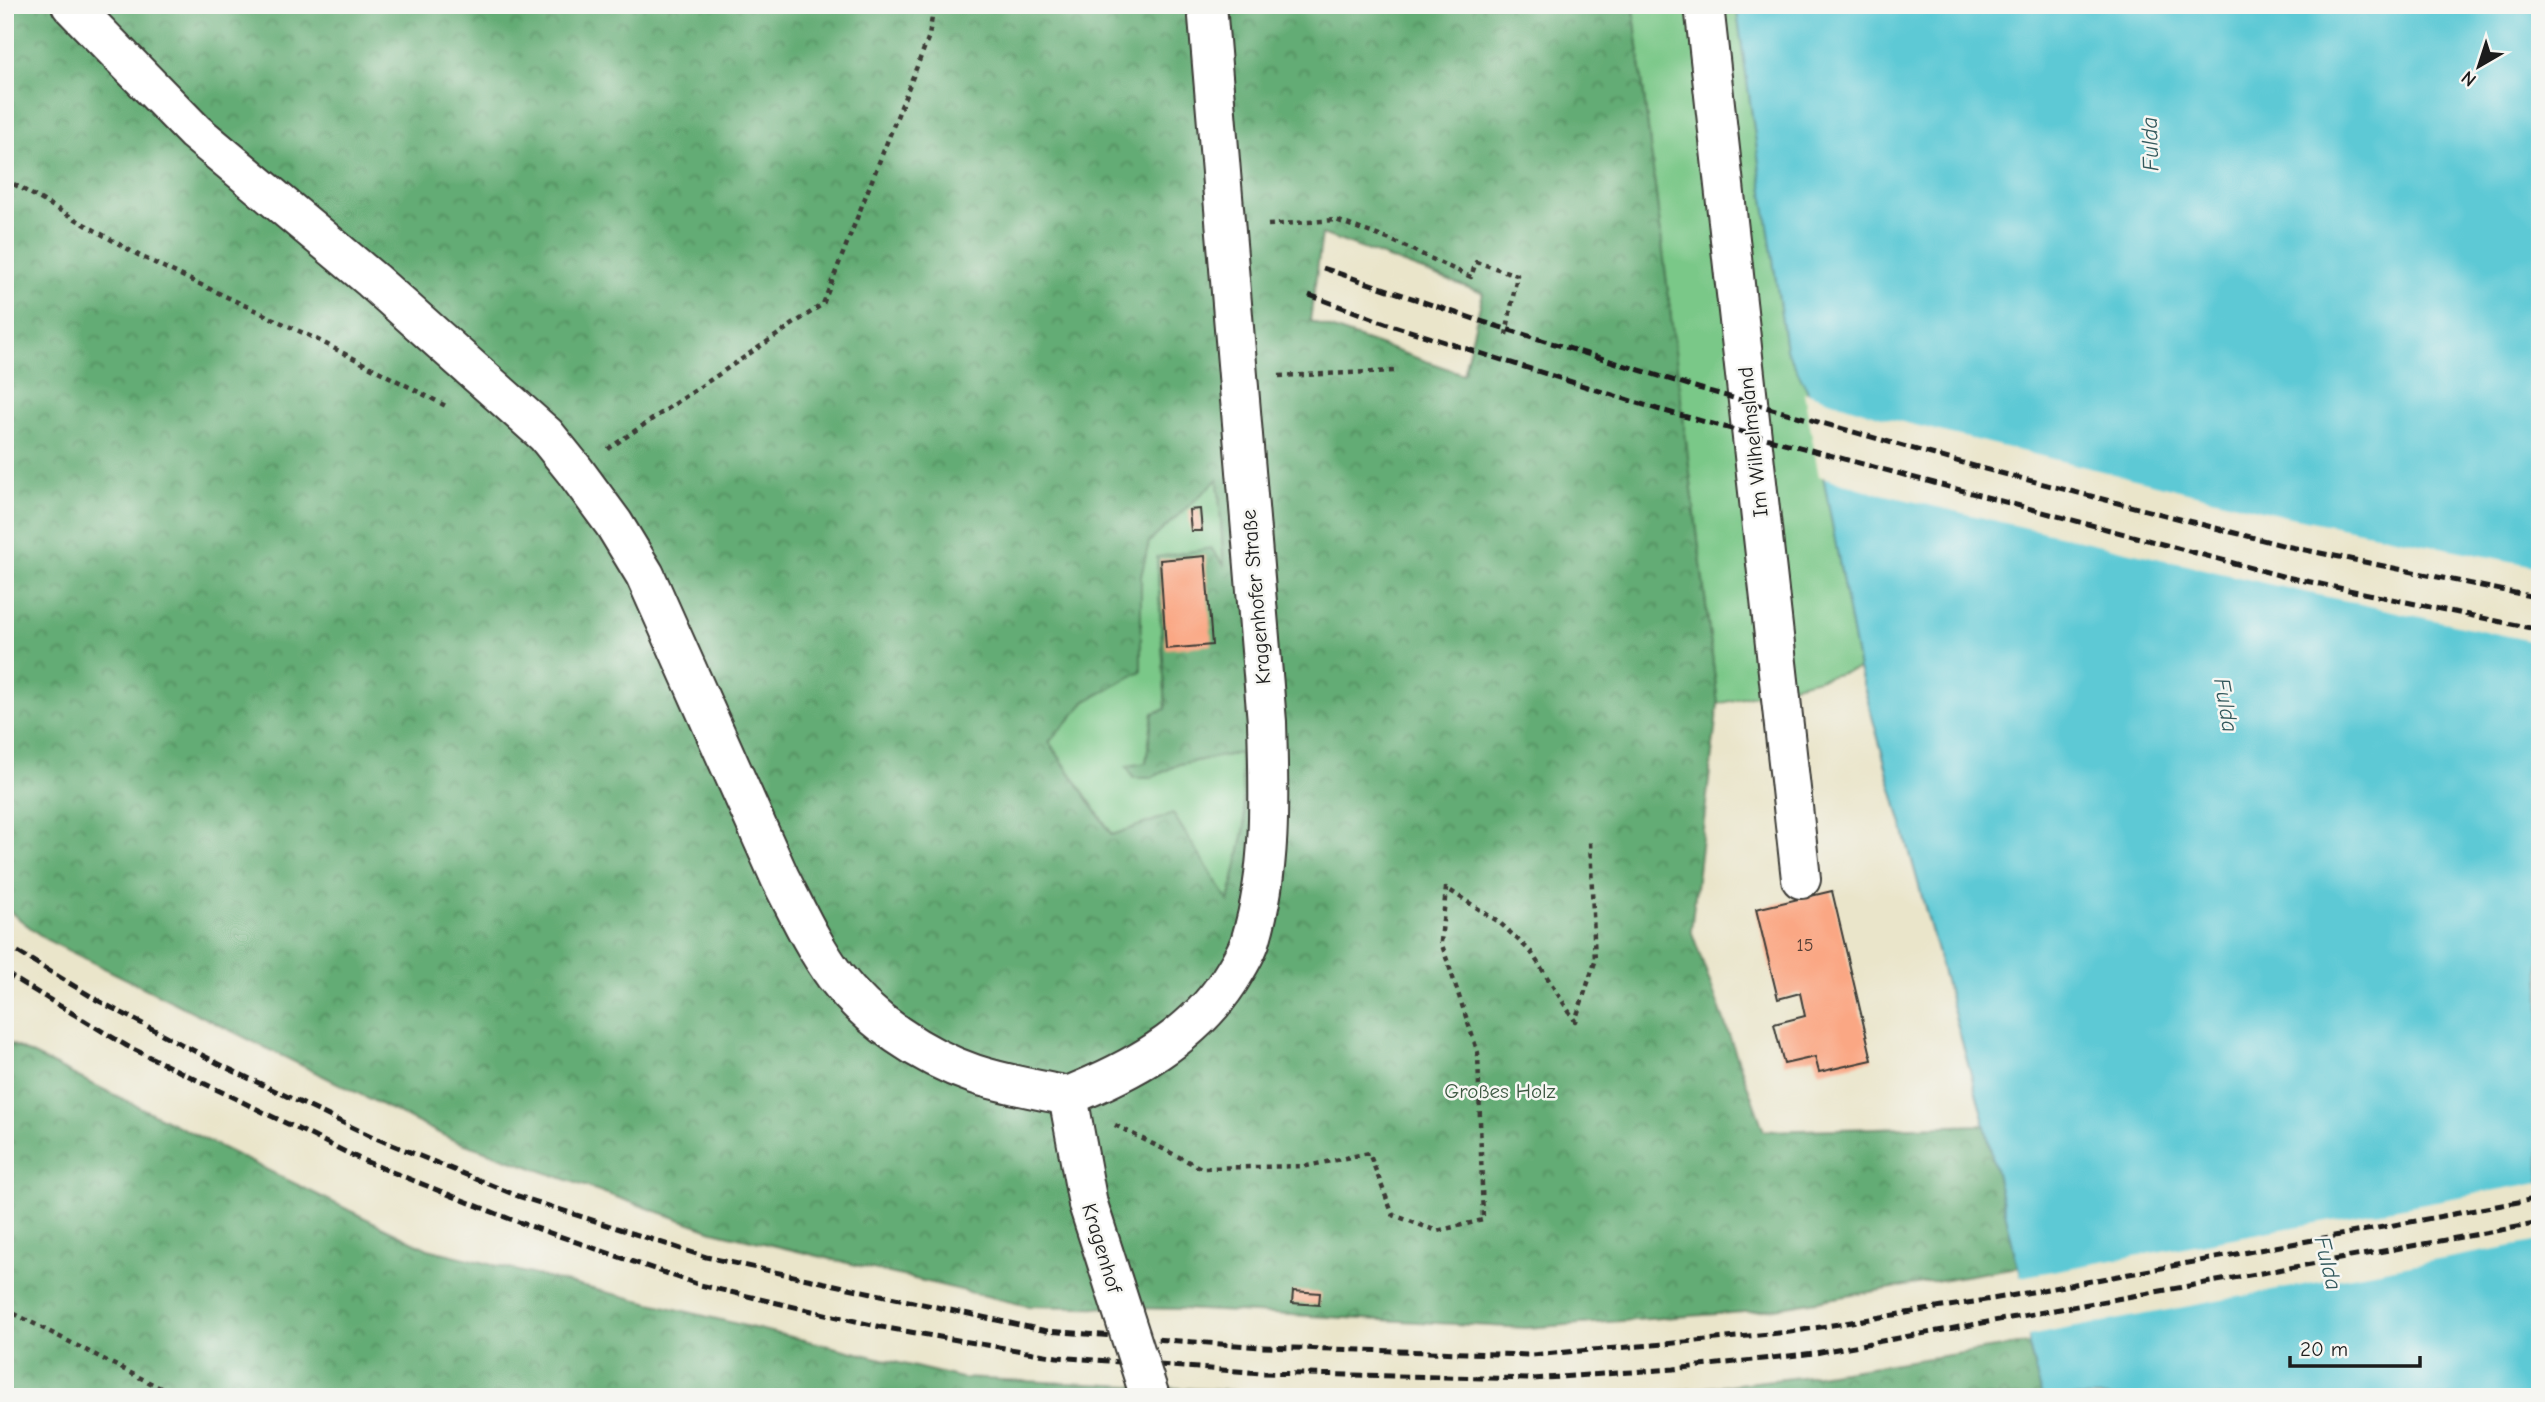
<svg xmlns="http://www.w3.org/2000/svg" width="2545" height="1402" viewBox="0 0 2545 1402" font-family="'Comic Neue',sans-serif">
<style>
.green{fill:#7ac888;stroke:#4b7252;stroke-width:2}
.forest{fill:url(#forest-crowns);stroke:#406448;stroke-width:2;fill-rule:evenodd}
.water{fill:#5dc9d5;stroke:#3c7278;stroke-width:2}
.pier{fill:#eae5ca}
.building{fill:#faa784}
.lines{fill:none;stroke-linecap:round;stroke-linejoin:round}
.minor-casing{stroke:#3b3a36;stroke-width:42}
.path{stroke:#3b3a36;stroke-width:4.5;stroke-dasharray:5 5;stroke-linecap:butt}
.minor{stroke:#fff;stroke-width:38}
.rail{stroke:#1c1c1c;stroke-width:5;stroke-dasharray:10 5;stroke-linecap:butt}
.minor-bridge-casing{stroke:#3b3a36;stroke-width:42;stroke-linecap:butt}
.minor-bridge{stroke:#fff;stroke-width:38}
.labels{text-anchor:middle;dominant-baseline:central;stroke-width:5;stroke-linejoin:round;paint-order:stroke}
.number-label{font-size:18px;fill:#543f36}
.street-label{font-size:21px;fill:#1c1c1c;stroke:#f6f6f2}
.park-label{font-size:21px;fill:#3d5842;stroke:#f6f6f2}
.water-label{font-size:23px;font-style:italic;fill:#33595d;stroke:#f6f6f2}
</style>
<defs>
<pattern id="forest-crowns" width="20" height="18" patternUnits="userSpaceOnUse" patternTransform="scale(1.75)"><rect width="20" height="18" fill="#63ac74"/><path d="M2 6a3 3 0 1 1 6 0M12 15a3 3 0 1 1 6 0" fill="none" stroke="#518b5e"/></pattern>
</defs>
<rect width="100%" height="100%" fill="#f6f6f2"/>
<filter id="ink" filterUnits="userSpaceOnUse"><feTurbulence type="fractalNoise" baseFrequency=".0143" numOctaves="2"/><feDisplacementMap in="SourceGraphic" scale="14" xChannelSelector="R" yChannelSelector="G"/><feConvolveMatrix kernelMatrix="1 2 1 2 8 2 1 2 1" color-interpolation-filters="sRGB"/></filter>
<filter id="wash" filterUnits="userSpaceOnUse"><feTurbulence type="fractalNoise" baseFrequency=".00686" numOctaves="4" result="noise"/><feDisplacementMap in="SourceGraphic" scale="28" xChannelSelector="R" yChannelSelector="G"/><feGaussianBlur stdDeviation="1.57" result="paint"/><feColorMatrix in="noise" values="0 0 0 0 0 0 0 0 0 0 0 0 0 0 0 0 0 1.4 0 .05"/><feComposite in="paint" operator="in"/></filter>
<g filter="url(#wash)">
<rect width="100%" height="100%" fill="#eae5ca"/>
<g class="green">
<path d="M1633,5H1736L1786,349L1807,389L1859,669L1718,704Z"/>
<path d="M1218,478L1224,566L1215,553L1157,558L1166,709L1153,713L1146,763L1127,767L1151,778L1179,764L1240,753L1245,827L1229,902L1173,814L1113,835L1049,742L1086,701L1141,671V576L1149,542Z"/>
</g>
<g class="forest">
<path d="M5,5H1633L1718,704L1691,930L1764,1131L1985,1125L2018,1267L1758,1311L1526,1328L1181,1309L1028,1306L713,1231L451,1139L45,939L5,908ZM1322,234L1483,293L1463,374L1310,321ZM1218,479L1224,565L1211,548L1157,557L1166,709L1153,713L1146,763L1127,766L1133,778H1151L1179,764L1240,753L1245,827L1229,902L1173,814L1112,835L1049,742L1086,701L1141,671V576L1149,542Z"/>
<path d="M5,1041L428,1249L961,1378L1365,1397H5Z"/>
<path d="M2028,1343L2042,1397H1626L1817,1375Z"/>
</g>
<path class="water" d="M1736,5H2540V1397H2042L2029,1346L2018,1267L1985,1125L1859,669L1807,389L1786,349Z"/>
<g class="pier">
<path d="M1804,392L1882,417L2285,516L2540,567V643L2268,584L1873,492L1819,476Z"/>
<path d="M2540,1182V1241L2028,1336V1343H2025L2014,1268L2018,1267L2020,1277Z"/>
</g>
<g id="blocks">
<g class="building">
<path d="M1200,509L1202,531H1191L1189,510Z"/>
<path d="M1205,556L1212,645L1166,649L1160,560Z"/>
<path d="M1832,891L1872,1060L1819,1072L1815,1057L1784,1064L1774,1024L1805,1016L1800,993L1778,999L1756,909Z"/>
<path d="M1293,1291L1320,1293L1319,1305L1292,1303Z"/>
</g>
</g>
</g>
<g filter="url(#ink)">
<use href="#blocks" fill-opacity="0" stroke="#3b3a36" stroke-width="2"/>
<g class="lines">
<g class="minor-casing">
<g id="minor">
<path d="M71,5L195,132L372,280L546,435L575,471L614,524L645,575L780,878C797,911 813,946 835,976C869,1020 921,1056 974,1074C1004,1084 1036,1089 1068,1096"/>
<path d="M1704,5L1801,879"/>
<path d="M1068,1096C1130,1071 1191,1039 1229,981C1237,968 1247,953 1251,939C1272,868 1269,795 1267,722L1207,5"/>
<path d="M1068,1096L1088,1204"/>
</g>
</g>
<g class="path">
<path d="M5,179L140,256L316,339L446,406"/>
<path d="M1268,225L1336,220L1393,241L1471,277L1476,262L1517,275L1506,335"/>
<path d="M1279,376L1394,371"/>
<path d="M608,449L823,304L929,36L934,5"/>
<path d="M1115,1125L1201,1168L1307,1166L1369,1153L1393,1215L1437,1231L1483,1220L1478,1053L1441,942L1446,888L1499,922L1531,952L1575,1021L1595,962L1590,841"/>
<path d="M5,1309L178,1397"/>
</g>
<use href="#minor" class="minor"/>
<g class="rail">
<path d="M1323,268L1477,320L1698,388L1981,468L2286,546L2540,598"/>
<path d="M1309,295L1388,324L1657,409L2282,576L2540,630"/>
<path d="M5,944L97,1000L225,1067L373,1137L518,1196L706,1257L1047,1331L1261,1347L1531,1355L1664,1344L1790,1332L2010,1296L2540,1198"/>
<path d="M5,973L127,1046L362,1160L510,1219L700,1285L881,1327L1057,1357L1261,1373L1532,1379L1674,1369L1815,1353L2540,1223"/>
</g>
<g class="minor-bridge-casing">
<path id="minor-bridge" d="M1088,1204L1150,1397"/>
</g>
<use href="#minor-bridge" class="minor-bridge"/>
</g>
</g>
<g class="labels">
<g class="number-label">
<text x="1805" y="945">15</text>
</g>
<g class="street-label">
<text transform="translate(1753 442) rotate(-96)">Im Wilhelmsland</text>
<text transform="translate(1256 597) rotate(-95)">Kragenhofer Straße</text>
<text transform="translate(1102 1248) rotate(73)">Kragenhof</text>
</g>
<g class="park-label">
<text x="1500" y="1091">Großes Holz</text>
</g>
<g class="water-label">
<text transform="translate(2150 144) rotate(-92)">Fulda</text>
<text transform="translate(2226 705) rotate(80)">Fulda</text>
<text transform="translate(2328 1263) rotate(76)">Fulda</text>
</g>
</g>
<rect width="2545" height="1402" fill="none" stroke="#f6f6f2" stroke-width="28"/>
<g transform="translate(2479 66) rotate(219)" stroke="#f6f6f2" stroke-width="5" paint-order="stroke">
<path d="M0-5L12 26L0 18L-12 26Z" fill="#1c1c1c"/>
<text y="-10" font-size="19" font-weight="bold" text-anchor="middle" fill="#1c1c1c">N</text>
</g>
<path d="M2290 1356v10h130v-10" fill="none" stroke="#1c1c1c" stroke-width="3.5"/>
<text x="2300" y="1356" font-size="21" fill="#1c1c1c" stroke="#f6f6f2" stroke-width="5" paint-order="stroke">20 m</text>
</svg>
